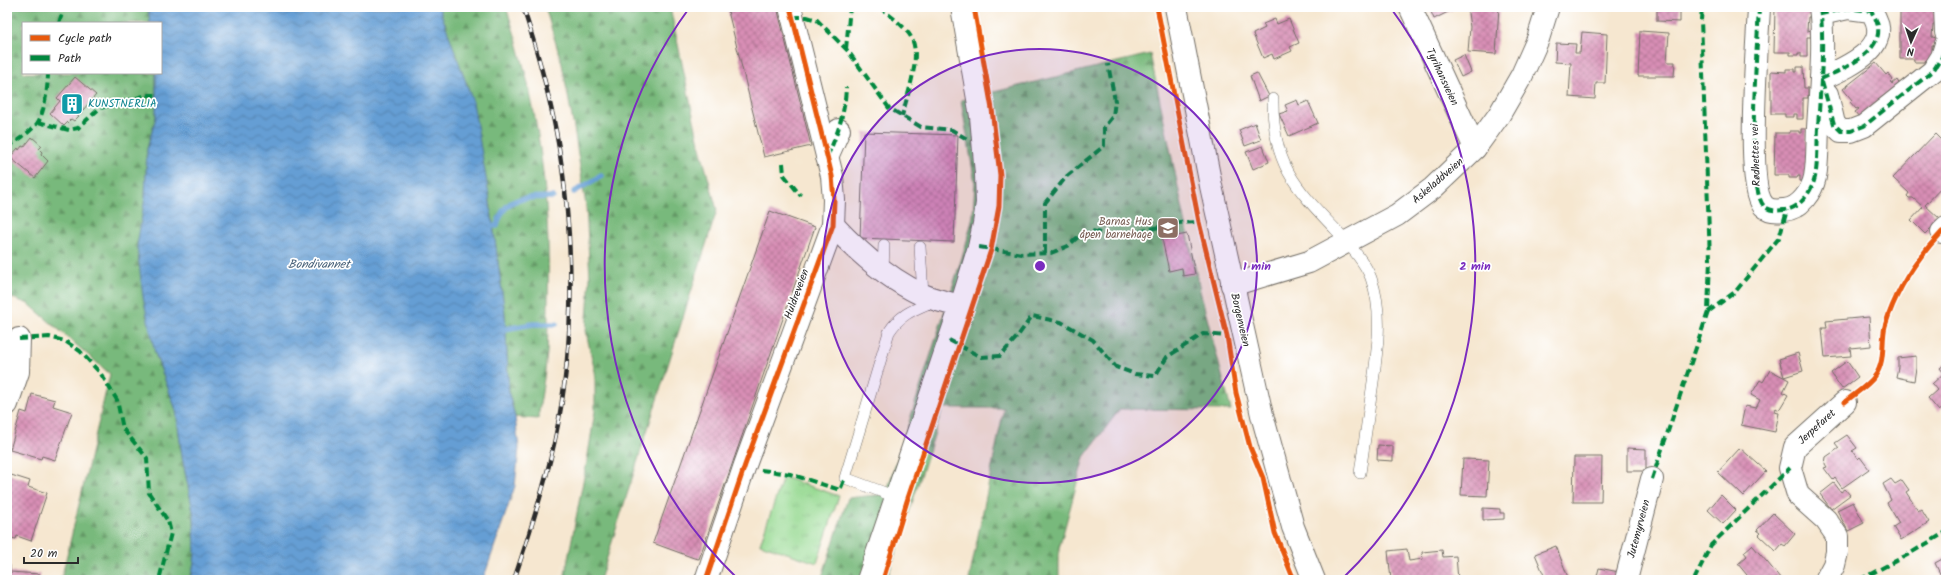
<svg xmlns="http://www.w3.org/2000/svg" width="1953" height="587" viewBox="0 0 1953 587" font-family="Kalam,sans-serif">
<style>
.forest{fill:url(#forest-firs);stroke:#527253}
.park{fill:url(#park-tufts);stroke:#60825e}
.water{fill:url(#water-waves);stroke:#486480}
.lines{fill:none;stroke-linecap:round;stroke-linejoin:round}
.stream{stroke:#659ed4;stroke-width:5.5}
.building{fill:url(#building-cross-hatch)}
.service-casing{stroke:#726d65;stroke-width:12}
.minor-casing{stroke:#726d65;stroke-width:24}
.tertiary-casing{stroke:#726d65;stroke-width:24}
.service{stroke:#fff;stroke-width:11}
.minor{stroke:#fff;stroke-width:22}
.tertiary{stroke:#fff;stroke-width:22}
.rail-casing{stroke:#2b2b2b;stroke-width:4.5}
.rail{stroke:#fff;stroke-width:3;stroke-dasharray:9;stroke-linecap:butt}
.quiet{stroke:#00873e;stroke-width:4;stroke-dasharray:8 4;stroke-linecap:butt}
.cycleway-casing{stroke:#fff;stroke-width:8}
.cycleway{stroke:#e8590c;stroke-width:5}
.ring{fill:none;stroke:#7b2cbf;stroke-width:2}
.labels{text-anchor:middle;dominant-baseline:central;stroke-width:3.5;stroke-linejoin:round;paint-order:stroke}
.street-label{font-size:11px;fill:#2b2b2b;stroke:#fff}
.culture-label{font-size:11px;fill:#0d838f;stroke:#fff;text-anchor:start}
.education-label{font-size:11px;fill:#785e54;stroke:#fff;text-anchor:end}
.water-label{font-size:12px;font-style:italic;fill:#455f77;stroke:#fff}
.centre{fill:#7b2cbf;stroke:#fff;stroke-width:2}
.ring-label{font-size:12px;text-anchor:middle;font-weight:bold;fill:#7b2cbf;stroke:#fff;stroke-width:3.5;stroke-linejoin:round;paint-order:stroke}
</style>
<defs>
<pattern id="forest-firs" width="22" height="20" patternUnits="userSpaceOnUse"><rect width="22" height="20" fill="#78b97b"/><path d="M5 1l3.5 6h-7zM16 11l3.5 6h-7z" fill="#639765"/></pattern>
<pattern id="park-tufts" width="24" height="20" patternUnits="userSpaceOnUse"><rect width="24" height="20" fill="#96d991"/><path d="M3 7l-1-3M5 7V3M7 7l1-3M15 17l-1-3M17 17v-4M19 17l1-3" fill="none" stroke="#81ba7d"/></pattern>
<pattern id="water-waves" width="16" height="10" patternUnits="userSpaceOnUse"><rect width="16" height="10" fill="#659ed4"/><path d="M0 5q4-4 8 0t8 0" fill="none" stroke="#5381ac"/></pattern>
<pattern id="building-cross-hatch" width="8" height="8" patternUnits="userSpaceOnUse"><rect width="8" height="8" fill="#d88eb5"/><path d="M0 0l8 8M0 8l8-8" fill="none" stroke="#af7493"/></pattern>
</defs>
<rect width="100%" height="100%" fill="#fff"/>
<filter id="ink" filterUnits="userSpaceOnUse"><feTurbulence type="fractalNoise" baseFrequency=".025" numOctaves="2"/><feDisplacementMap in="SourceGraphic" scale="8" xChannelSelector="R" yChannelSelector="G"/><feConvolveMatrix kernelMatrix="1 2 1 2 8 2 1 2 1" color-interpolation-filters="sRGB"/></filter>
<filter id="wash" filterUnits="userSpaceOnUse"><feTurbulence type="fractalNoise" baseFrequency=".012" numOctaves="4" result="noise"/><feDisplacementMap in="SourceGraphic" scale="16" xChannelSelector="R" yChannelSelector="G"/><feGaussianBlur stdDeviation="0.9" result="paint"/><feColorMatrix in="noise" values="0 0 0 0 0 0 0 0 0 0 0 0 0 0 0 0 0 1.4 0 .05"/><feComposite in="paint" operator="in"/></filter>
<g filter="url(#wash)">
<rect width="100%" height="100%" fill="#f6e7d0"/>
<g class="forest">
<path d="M7,7H148L150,23H23V73H156V117L147,149L145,197L155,353L176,410L182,457L194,516L195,555L191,580H61L110,374L29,304L7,296Z"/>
<path d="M439,7H506C539,104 551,199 548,301C548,318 548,336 547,353C545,375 541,397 538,419L515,417L509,394L505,314L489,195Z"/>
<path d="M545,7H670L700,148L717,210L600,580H564L587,461L595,411V372L586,332L590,278L586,206L574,128L562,64Z"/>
<path d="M1150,54L1200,291L1231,410L1120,409L1084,457L1059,549V580H969L1004,408H943L887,580H821L848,498L886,494L966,245L973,216L975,183L961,100Z"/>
</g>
<path class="park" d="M783,477L839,496L817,563L760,544Z"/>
<path class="water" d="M148,7H439L473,102L489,195L505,314L509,394L515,417L519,448L515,486L483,580H191L195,555L194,516L182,457L176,410L155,353L143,297L137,246L145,197L147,149L156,117V73H161V23H150Z"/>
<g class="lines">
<g class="stream">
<path d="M574,192L601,176"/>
<path d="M493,226H497C505,194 525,198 553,197"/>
<path d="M505,329L533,324H556"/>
</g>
</g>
<g id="blocks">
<g class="building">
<path d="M727,7H777L811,146L764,157Z"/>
<path d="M1429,7H1455L1456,8L1434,19Z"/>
<path d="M1470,7H1499L1496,54L1468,52L1470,27L1468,13Z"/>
<path d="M1657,7H1680V22L1657,21Z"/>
<path d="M1775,7H1813V17H1808L1807,31L1812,30V37H1807V57H1801V53H1798V55H1790V52H1774Z"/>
<path d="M1900,7H1933V13H1938V25H1933L1932,37L1937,38V45H1932V60L1925,65V60L1924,62H1914V59H1900Z"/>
<path d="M1275,19L1277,24L1289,19L1299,43L1290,47L1292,51L1274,59L1272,54L1263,58L1253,34L1265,28L1263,24Z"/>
<path d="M1640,31L1669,33L1667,62H1675L1674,76H1638Z"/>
<path d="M1582,32L1607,34L1605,83H1596L1595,99L1569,97L1571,63L1555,62L1556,43L1576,44L1575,53H1580Z"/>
<path d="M1464,55L1471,72L1461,77L1453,60Z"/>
<path d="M1876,63L1886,75L1888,73L1893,80L1891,82L1892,84L1897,80L1900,85L1859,117L1855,112L1859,109L1858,108L1856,109L1850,102L1852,100L1843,89Z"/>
<path d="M1797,67H1803L1804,88H1808V98H1803V119H1797V114H1794V117H1785V114H1771V71L1786,72V69H1795V72H1797Z"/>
<path d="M1257,73L1269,96L1259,101L1250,76Z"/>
<path d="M75,77L96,95L83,110L80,108L75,113L79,116L74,121L71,119L64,126L50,113L60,101L57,98Z"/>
<path d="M1297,100L1299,105L1308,101L1318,123L1289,136L1279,114L1288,111L1285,105Z"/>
<path d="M1255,123L1261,140L1245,146L1239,130Z"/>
<path d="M1801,129H1807V134L1806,181H1800V176H1798L1797,178H1789V175H1774L1775,133H1790V131H1799V133H1801Z"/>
<path d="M864,132L958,135L954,242L860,238Z"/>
<path d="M1935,134L1946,145V183L1925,205L1940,219L1925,234L1911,220L1923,207L1913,198H1909L1907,196L1909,193L1893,178Z"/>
<path d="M32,137L42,146L39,149L42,152L41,154L48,161L35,178L12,159L11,156L18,148L19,150L22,146L24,147Z"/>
<path d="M1263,146L1269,162L1253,169L1246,152Z"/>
<path d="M770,211L815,227L699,559L694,558L653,543Z"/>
<path d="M1187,234L1195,274L1183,276L1182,268L1169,271L1162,239Z"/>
<path d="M1869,317L1871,346L1850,348L1851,356L1825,358L1822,328H1827L1826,321Z"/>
<path d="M1798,353L1803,371L1784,377L1779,359Z"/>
<path d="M1916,356V368L1914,381L1896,377L1898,367V358Z"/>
<path d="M1847,361L1858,377L1842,389L1831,373Z"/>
<path d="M1945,364L1946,406L1939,411L1928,398L1937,390L1932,384L1944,373L1940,368Z"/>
<path d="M1770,370L1789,380L1783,392L1788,395L1779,410L1776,408L1774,412L1779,413L1775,432L1741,425L1745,406L1756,408L1760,400L1751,395L1760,380L1763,382Z"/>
<path d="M32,394L55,400L53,406L72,412L55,460L42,456L41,459L10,450L21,411L27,413Z"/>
<path d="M1847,435L1857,448L1852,451L1858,459L1860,457L1869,469L1842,488L1835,478L1833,480L1824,468L1827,467L1825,464L1826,457L1839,448L1835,443Z"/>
<path d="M1378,445L1393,446V461L1377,460Z"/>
<path d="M1627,448L1646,449V471H1627Z"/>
<path d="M1740,448L1766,471L1743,496L1718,472Z"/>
<path d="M1574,457H1602L1601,502H1573Z"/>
<path d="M1463,459L1489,460L1487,496L1461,495Z"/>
<path d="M8,474L30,481L28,487L47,493L31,541L17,536L16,539L7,537Z"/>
<path d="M1891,479L1895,484L1902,480L1909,490L1906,492L1918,511L1921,509L1929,522L1901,540L1893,527L1899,523L1887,503L1891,500L1883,484Z"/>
<path d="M1834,483L1841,492L1845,489L1850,495L1831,509L1820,494Z"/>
<path d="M1721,495L1736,510L1723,524L1708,510Z"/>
<path d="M1853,502L1864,523L1848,531L1837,510Z"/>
<path d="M1483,508L1500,509V513H1504V519L1483,520Z"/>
<path d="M1773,513L1795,534L1785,546L1782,544L1776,551L1759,535L1761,533L1757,530Z"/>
<path d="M1752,545L1767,562L1781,579L1751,580L1738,564L1747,556L1744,552Z"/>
<path d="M1556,546L1569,580H1546L1535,554Z"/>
<path d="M1407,549L1409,561L1423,559L1422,552L1442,550L1443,557L1456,556L1458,580H1391L1388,551Z"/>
<path d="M1946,557V580H1943L1935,563Z"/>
<path d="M7,564L10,565V572L40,574V580H7Z"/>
<path d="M1599,568L1619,572L1617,580H1596Z"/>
</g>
</g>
</g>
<g filter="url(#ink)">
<use href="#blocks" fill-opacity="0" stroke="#726d65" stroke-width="1"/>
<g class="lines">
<g class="service-casing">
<g id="service">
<path d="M1273,99C1272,164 1295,187 1338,232C1348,243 1366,264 1371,278C1384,314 1377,352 1372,389C1368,417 1364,445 1360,473"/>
<path d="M920,247L923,295"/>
<path d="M883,270L884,245"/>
<path d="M896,497L845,478L889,332C901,313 916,309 936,300"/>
</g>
</g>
<g class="minor-casing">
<g id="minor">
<path d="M1410,7L1475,148"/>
<path d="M1759,7C1758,38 1745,187 1764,206C1769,211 1777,211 1784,210C1800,209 1812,191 1815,177C1818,162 1817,144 1818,128C1820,91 1825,43 1820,7"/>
<path d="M1945,7L1946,32"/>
<path d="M1821,79C1847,67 1897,47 1871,11L1848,8L1821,14"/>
<path d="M1827,94L1834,124L1841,131H1851L1864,126L1933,71L1942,57L1946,44"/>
<path d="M827,157L839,130"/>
<path d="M833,225C858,252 888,279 923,295C934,300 949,303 961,306"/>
<path d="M1942,232L1946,228"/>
<path d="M1232,285L1309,262L1397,215L1433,188L1475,148L1499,115L1522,75L1538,39L1548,7"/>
<path d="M7,404L18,372L19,339"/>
<path d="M706,580L745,465L833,225L834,200L832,176L790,7"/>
<path d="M868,580L961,306L979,247L984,224L987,203L986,174L981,116L962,7"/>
<path d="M1626,580L1652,479"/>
<path d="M1826,580L1834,565L1837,552V536L1826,520L1798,495L1790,468L1795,447L1845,402"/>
</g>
</g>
<g class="tertiary-casing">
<path id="tertiary" d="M1176,7L1211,186L1262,415L1293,527L1314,580"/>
</g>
<use href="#service" class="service"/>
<use href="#minor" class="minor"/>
<use href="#tertiary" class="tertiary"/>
<g class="rail-casing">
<path id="rail" d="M514,580C527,541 540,501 550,461C575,360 576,250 559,148C551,100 538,53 523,7"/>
</g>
<use href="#rail" class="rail"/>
<g class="quiet">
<path d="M879,7C888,14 905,26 911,37C922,56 907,96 902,116"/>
<path d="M1759,7C1758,38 1745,187 1764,206C1769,211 1777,211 1784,210C1800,209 1812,191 1815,177C1818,162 1817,144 1818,128C1820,91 1825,43 1820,7"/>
<path d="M1945,7L1946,32"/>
<path d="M793,17H807L817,20L848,51L889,108L921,127L952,130L967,139"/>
<path d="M59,23L64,7"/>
<path d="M846,49L850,7"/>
<path d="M1821,79C1847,67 1897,47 1871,11L1848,8L1821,14"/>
<path d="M1822,82L1834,124L1841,131H1851L1864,126L1933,71L1942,57L1946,44"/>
<path d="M38,122L69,130L78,128L100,108L147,95H156"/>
<path d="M7,147C16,142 33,130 38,122C45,111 48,85 48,73"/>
<path d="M827,157C838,133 845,113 846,87"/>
<path d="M783,163L784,175L801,196"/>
<path d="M979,247L1022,254L1051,253L1068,246L1079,236L1092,231L1108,235H1128L1174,223L1199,222"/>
<path d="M1045,253V203L1067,176L1104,146V127L1113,116L1115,101L1108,64"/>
<path d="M1708,312L1735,292L1779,238L1787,210"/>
<path d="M19,339L49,337L65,341L80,351L101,374L117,400L123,429L147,458L149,493L168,521L171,533L159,580"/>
<path d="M949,340L981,357L1000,356L1017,337L1032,316L1061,322L1093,340L1116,367L1135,374L1155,376L1167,357L1203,334L1227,336"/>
<path d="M761,470L790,474L840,490L845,478"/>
<path d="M1652,479L1708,312L1710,259L1701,20L1702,7"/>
<path d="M1694,580L1711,545L1790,468"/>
<path d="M1859,580L1909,554L1946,532"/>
</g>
<g class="cycleway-casing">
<g id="cycleway">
<path d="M1157,7L1199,222L1227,336L1236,393L1250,447L1263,478L1275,533L1294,580"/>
<path d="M1845,402C1854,394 1868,386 1875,376C1886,361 1881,342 1885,326C1896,290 1916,259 1942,232"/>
<path d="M706,580L745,465L833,225L834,200L832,176L790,7"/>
<path d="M883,580L907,501L991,250L999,206L1000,175L992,109L974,7"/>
</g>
</g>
<use href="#cycleway" class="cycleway"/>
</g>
</g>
<circle cx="1040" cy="266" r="217" fill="#7b2cbf" fill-opacity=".12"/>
<g class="ring">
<circle cx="1040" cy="266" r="217"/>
<path d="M738 579A435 435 0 0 1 690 7M1390 7A435 435 0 0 1 1342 579"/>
</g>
<defs>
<g id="building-square" transform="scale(1.15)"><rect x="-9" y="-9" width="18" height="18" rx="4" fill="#0f9aa8" stroke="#fff"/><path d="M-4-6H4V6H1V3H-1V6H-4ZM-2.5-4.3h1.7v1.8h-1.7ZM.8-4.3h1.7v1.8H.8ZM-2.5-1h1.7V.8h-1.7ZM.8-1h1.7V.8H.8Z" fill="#fff"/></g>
<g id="school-square" transform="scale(1.15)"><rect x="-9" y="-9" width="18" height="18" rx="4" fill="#8d6e63" stroke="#fff"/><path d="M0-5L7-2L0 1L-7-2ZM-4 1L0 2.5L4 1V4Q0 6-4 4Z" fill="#fff"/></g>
</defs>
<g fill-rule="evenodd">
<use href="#building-square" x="72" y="104"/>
<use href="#school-square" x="1168" y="228"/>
</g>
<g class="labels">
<g class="street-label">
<text transform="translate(1442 77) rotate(65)">Tyrihansveien</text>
<text transform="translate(1756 155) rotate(-92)">Rødhettes vei</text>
<text transform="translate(1438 181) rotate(-41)">Askeladdveien</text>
<text transform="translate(797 294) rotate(-70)">Huldreveien</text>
<text transform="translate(1240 320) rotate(77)">Borgenveien</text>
<text transform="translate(1817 427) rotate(-42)">Jerpefaret</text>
<text transform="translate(1639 529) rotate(-75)">Jutemyrveien</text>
</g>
<g class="culture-label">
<text x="88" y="104">KUNSTNERLIA</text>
</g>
<g class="education-label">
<text x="1152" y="222">Barnas Hus<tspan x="1152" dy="13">åpen barnehage</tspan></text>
</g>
<g class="water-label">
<text x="319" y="264">Bondivannet</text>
</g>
</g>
<circle cx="1040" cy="266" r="6" class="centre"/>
<g class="ring-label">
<text x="1257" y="270">1 min</text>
<text x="1475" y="270">2 min</text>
</g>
<rect width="1953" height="587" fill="none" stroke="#fff" stroke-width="24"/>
<rect x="22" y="22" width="140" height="52" fill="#ffffff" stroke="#aaaaaa"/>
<rect x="30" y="35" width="20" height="6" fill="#e8590c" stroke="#aaaaaa"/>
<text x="58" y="42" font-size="12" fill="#2b2b2b">Cycle path</text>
<rect x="30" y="55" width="20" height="6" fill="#00873e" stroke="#aaaaaa"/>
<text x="58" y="62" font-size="12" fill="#2b2b2b">Path</text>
<g transform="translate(1911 42) rotate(183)" stroke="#ffffff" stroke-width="3" paint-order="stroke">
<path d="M0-3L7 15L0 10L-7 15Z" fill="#2b2b2b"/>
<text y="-6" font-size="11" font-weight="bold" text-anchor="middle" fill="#2b2b2b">N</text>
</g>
<path d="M24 557v6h54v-6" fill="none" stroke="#2b2b2b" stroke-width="2"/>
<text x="30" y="557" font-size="12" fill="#2b2b2b" stroke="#ffffff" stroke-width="3" paint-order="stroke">20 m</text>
</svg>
